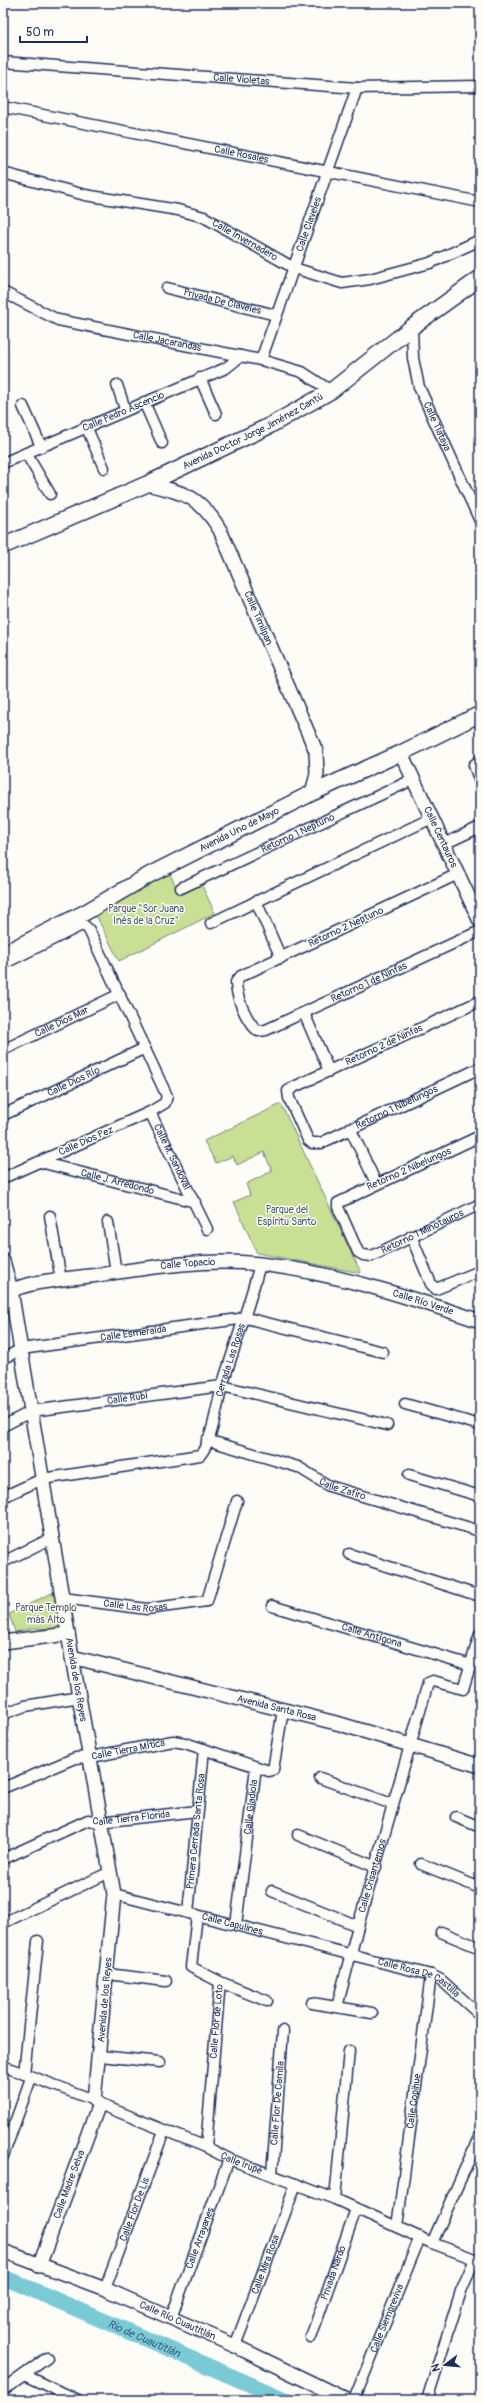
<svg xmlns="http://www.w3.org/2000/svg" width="483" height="2403" viewBox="0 0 483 2403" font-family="Pangolin,sans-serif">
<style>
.green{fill:#c9df94;stroke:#728779}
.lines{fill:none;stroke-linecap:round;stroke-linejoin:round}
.river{stroke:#7acad5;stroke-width:16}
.minor-casing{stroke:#1b2f5e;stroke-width:13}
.tertiary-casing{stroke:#1b2f5e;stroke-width:16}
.secondary-casing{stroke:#1b2f5e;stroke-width:18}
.minor{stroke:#fdfcf7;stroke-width:10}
.tertiary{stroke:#fdfcf7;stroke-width:13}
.secondary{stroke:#fdfcf7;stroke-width:15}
.labels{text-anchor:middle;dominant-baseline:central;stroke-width:3;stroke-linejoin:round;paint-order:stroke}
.street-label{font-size:10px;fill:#1b2f5e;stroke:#fdfcf7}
.park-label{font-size:10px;fill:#465b6c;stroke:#fdfcf7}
.water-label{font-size:11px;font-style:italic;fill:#385e82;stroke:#fdfcf7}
</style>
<rect width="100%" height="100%" fill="#fdfcf7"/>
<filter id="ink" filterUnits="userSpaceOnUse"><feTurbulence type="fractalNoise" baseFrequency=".025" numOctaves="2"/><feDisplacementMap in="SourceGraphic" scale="8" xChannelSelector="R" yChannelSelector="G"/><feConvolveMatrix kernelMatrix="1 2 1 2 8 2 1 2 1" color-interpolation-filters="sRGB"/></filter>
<g filter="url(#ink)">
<g class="green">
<path d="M169,872L180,895L201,884L215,913L119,961L93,909Z"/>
<path d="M281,1104L361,1273L257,1253L234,1202L250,1195L246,1184L272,1171L264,1152L237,1165L233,1156L216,1163L204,1141Z"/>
<path d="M58,1590L65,1630L35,1628L15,1632L9,1614Z"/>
</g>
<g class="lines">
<path class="river" id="s1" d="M3,2277L286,2400"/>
<g class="minor-casing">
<g id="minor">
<path id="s2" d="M3,62L357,88L480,86"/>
<path id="s3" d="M3,107L480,202"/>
<path id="s4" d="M3,173L85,195L178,210L204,217L294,268L342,283L370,279L430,263L480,240"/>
<path id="s5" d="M167,288L276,315"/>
<path id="s6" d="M3,292L58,320L261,360L302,372L331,391"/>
<path id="s7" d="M412,327L413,358L419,387L480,521"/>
<path id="s8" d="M261,360L357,88"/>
<path d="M200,378L216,414"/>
<path d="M117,385L125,409"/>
<path d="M144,402L162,443"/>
<path d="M23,406L41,446"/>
<path d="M86,426L104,468"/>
<path d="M26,453L50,494"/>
<path id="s9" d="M3,463L226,368L241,356"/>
<path d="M480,760L474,765L480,782"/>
<path d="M444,844L480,827"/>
<path id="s10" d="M458,874L241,976L236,982C236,997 246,1021 258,1031L266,1030L480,931"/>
<path id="s11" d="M181,888L414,779"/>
<path d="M256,901L281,958"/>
<path d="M211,923L432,818"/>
<path d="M3,964L80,926H85L89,930L167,1096L165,1103L150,1112L3,1178"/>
<path id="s12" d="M480,1001L294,1087L288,1091L289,1098L308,1140L312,1143H321L480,1068"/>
<path d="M304,1013L329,1071"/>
<path id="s13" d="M3,1050L120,994"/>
<path id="s14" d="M150,1112L207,1229"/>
<path id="s15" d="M3,1115L145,1048"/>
<path d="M350,1128L376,1183"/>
<path id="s16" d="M480,1136L338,1203V1207L358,1252L363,1255L372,1256L480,1204"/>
<path id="s17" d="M40,1162L195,1202"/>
<path d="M50,1216L61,1280"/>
<path d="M108,1222L116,1272"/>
<path d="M411,1236L431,1284L436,1289L480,1271"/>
<path id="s18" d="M3,1359L21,1349L246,1318L383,1352"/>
<path d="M405,1404L480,1425"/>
<path id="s19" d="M3,1426L32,1411L222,1386L387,1425"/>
<path id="s20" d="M207,1440L298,1467L329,1486L480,1531"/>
<path d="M409,1475L480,1496"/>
<path id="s21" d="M3,1497L42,1479L200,1455C212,1442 217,1405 222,1386C235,1345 249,1306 260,1264"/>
<path d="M349,1554L480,1596"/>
<path d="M3,1562L52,1538"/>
<path id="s22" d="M63,1598L147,1609L207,1601L237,1501"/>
<path id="s23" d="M272,1606L471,1665"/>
<path d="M3,1714L25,1706L80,1697"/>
<path d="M320,1778L392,1804"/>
<path id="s24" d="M3,1788L75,1758L91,1757L173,1741L185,1743L269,1771L273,1770L283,1710"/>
<path d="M456,1817L480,1827"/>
<path d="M298,1835L376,1867"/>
<path id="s25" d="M3,1859L88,1820L100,1822L197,1811"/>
<path d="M421,1864L480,1888"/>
<path d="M272,1891L358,1926"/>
<path id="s26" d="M114,1894L431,1975L441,1980L480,2015"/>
<path id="s27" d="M188,1913L204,1749"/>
<path d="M197,1915L191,1967L220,1982L267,2001"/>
<path d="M3,1923L110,1872"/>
<path id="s28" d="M236,1925L256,1767"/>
<path d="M441,1932L480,1948"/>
<path d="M107,1974L166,1981"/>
<path d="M312,2003L372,2013"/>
<path id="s29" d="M337,2007L358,1926L428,1683L433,1681L463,1689L480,1634"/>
<path d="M100,2056L160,2062"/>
<path id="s30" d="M3,2066L94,2100L99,2104L206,2147L229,2159L335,2199L432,2243L480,2261"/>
<path d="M24,2074L38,1941"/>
<path id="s31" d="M206,2147L220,1982"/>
<path d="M3,2156L31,2078"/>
<path id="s32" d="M272,2174L283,2031"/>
<path d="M335,2199L349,2051"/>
<path id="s33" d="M397,2227L431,1975"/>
<path d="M432,2243L480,2135"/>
<path id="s34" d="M105,2289L164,2131"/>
<path id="s35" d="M171,2318L229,2159"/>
<path id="s36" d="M311,2337L356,2209"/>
<path id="s37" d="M235,2346L296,2184"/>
<path d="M24,2375L78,2400"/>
<path d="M3,2390L47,2358"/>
<path id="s38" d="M354,2400L420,2237"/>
<path d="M427,2400L461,2291L475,2259"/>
</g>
</g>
<g class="tertiary-casing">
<g id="tertiary">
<path id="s39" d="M147,484C184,493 199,495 220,530L316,751L317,774L312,793"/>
<path id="s40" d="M401,753L480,921"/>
<path id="s41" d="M3,1261L11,1290L72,1657L114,1894L94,2100"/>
<path id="s42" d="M3,1294C31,1280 67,1279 98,1275C151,1267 206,1258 260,1264C337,1273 408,1297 480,1321"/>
<path d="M3,1642L68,1634"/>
<path id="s43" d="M72,1657L340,1724L480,1766"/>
<path id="s44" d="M3,2251L105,2289L235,2346L347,2400"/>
<path id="s45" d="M39,2266L99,2104"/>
</g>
</g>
<g class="secondary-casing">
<g id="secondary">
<path id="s46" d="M3,546L147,484L269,426L331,391L412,327L480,278"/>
<path id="s47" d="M3,954L86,912L151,874L312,793L401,753L480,714"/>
</g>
</g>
<use href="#minor" class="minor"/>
<use href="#tertiary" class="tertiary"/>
<use href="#secondary" class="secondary"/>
</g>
</g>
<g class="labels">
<g class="street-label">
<text stroke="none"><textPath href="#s2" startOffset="239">Calle Violetas</textPath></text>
<text stroke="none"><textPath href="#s3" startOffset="243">Calle Rosales</textPath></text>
<text stroke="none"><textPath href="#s8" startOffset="144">Calle Claveles</textPath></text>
<text stroke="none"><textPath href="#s4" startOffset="253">Calle Invernadero</textPath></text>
<text stroke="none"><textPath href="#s5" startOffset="57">Privada De Claveles</textPath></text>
<text stroke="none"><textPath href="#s6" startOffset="173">Calle Jacarandas</textPath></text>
<text stroke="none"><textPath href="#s9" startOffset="131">Calle Pedro Ascencio</textPath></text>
<text stroke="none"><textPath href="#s7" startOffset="104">Calle Tlataya</textPath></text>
<text stroke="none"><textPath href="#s46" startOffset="275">Avenida Doctor Jorge Jiménez Cantú</textPath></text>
<text stroke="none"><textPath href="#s39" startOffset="186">Calle Timilpan</textPath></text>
<text stroke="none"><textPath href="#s47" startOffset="267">Avenida Uno de Mayo</textPath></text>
<text stroke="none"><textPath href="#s11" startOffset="129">Retorno 1 Neptuno</textPath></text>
<text stroke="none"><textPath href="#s40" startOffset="93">Calle Centauros</textPath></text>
<text transform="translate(346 927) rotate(-25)">Retorno 2 Neptuno</text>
<text stroke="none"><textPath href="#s10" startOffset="424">Retorno 1 de Ninfas</textPath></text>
<text stroke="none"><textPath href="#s13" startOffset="65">Calle Dios Mar</textPath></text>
<text transform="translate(384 1045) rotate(-25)">Retorno 2 de Ninfas</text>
<text stroke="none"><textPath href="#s15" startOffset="78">Calle Dios Río</textPath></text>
<text stroke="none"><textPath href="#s12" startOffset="363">Retorno 1 Nibelungos</textPath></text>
<text transform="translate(86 1141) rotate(-24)">Calle Dios Pez</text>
<text stroke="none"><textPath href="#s14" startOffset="50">Calle M. Sandoval</textPath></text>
<text transform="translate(409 1169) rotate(-24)">Retorno 2 Nibelungos</text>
<text stroke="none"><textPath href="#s17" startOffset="80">Calle J. Arredondo</textPath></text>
<text stroke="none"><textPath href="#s16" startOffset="281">Retorno 1 Minotauros</textPath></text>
<text stroke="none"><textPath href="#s42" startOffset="188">Calle Topacio</textPath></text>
<text stroke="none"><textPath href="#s42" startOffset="428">Calle Río Verde</textPath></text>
<text stroke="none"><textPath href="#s18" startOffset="134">Calle Esmeralda</textPath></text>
<text stroke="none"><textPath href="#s21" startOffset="303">Cerrada Las Rosas</textPath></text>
<text stroke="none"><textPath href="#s19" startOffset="129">Calle Rubí</textPath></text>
<text stroke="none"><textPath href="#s20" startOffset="145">Calle Zafiro</textPath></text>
<text stroke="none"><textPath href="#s22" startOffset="73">Calle Las Rosas</textPath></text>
<text stroke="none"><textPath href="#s23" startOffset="104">Calle Antígona</textPath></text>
<text stroke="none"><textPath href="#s41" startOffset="425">Avenida de los Reyes</textPath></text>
<text stroke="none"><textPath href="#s43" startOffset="211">Avenida Santa Rosa</textPath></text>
<text stroke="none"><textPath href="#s24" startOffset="132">Calle Tierra Mítica</textPath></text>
<text stroke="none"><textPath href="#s28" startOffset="119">Calle Gladiola</textPath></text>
<text stroke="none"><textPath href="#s25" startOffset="137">Calle Tierra Florida</textPath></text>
<text stroke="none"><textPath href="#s27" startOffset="82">Primera Cerrada Santa Rosa</textPath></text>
<text stroke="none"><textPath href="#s29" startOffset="136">Calle Crisantemos</textPath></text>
<text stroke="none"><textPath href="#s26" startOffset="122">Calle Capulines</textPath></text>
<text stroke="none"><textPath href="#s26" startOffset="317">Calle Rosa De Castilla</textPath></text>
<text transform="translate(105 2000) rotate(-85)">Avenida de los Reyes</text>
<text stroke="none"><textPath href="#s31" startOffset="126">Calle Flor de Loto</textPath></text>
<text stroke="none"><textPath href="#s33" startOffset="127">Calle Copihue</textPath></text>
<text stroke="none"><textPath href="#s32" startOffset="71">Calle Flor De Camila</textPath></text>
<text stroke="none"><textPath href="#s30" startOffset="258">Calle Irupé</textPath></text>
<text stroke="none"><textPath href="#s45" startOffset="87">Calle Madre Selva</textPath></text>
<text stroke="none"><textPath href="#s34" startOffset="85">Calle Flor De Lis</textPath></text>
<text stroke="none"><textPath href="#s35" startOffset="85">Calle Arrayanes</textPath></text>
<text stroke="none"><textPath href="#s37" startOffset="87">Calle Mira Rosa</textPath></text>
<text stroke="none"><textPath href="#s36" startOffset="68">Privada Nardo</textPath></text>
<text stroke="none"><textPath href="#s38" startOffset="88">Calle Siempreviva</textPath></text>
<text stroke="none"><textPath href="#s44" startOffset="188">Calle Río Cuautitlán</textPath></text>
</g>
<g class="park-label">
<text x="146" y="909">Parque "Sor Juana<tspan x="146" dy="12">Inés de la Cruz"</tspan></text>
<text x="287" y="1210">Parque del<tspan x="287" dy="12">Espíritu Santo</tspan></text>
<text x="46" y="1608">Parque Templo<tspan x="46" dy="12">más Alto</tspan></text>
</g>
<g class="water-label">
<text stroke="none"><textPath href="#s1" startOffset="154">Rio de Cuautitlán</textPath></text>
</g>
</g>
<rect width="483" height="2403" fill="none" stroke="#fdfcf7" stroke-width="16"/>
<rect x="8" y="8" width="467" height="2387" fill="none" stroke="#1b2f5e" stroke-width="1.5" filter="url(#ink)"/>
<g transform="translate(445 2365) rotate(254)" stroke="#fdfcf7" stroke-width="3" paint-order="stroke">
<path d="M0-3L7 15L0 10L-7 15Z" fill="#1b2f5e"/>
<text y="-6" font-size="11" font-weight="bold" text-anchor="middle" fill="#1b2f5e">N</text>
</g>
<path d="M20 36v6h67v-6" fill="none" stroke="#1b2f5e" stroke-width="2"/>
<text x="26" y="36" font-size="12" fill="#1b2f5e" stroke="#fdfcf7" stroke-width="3" paint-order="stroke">50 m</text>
</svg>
